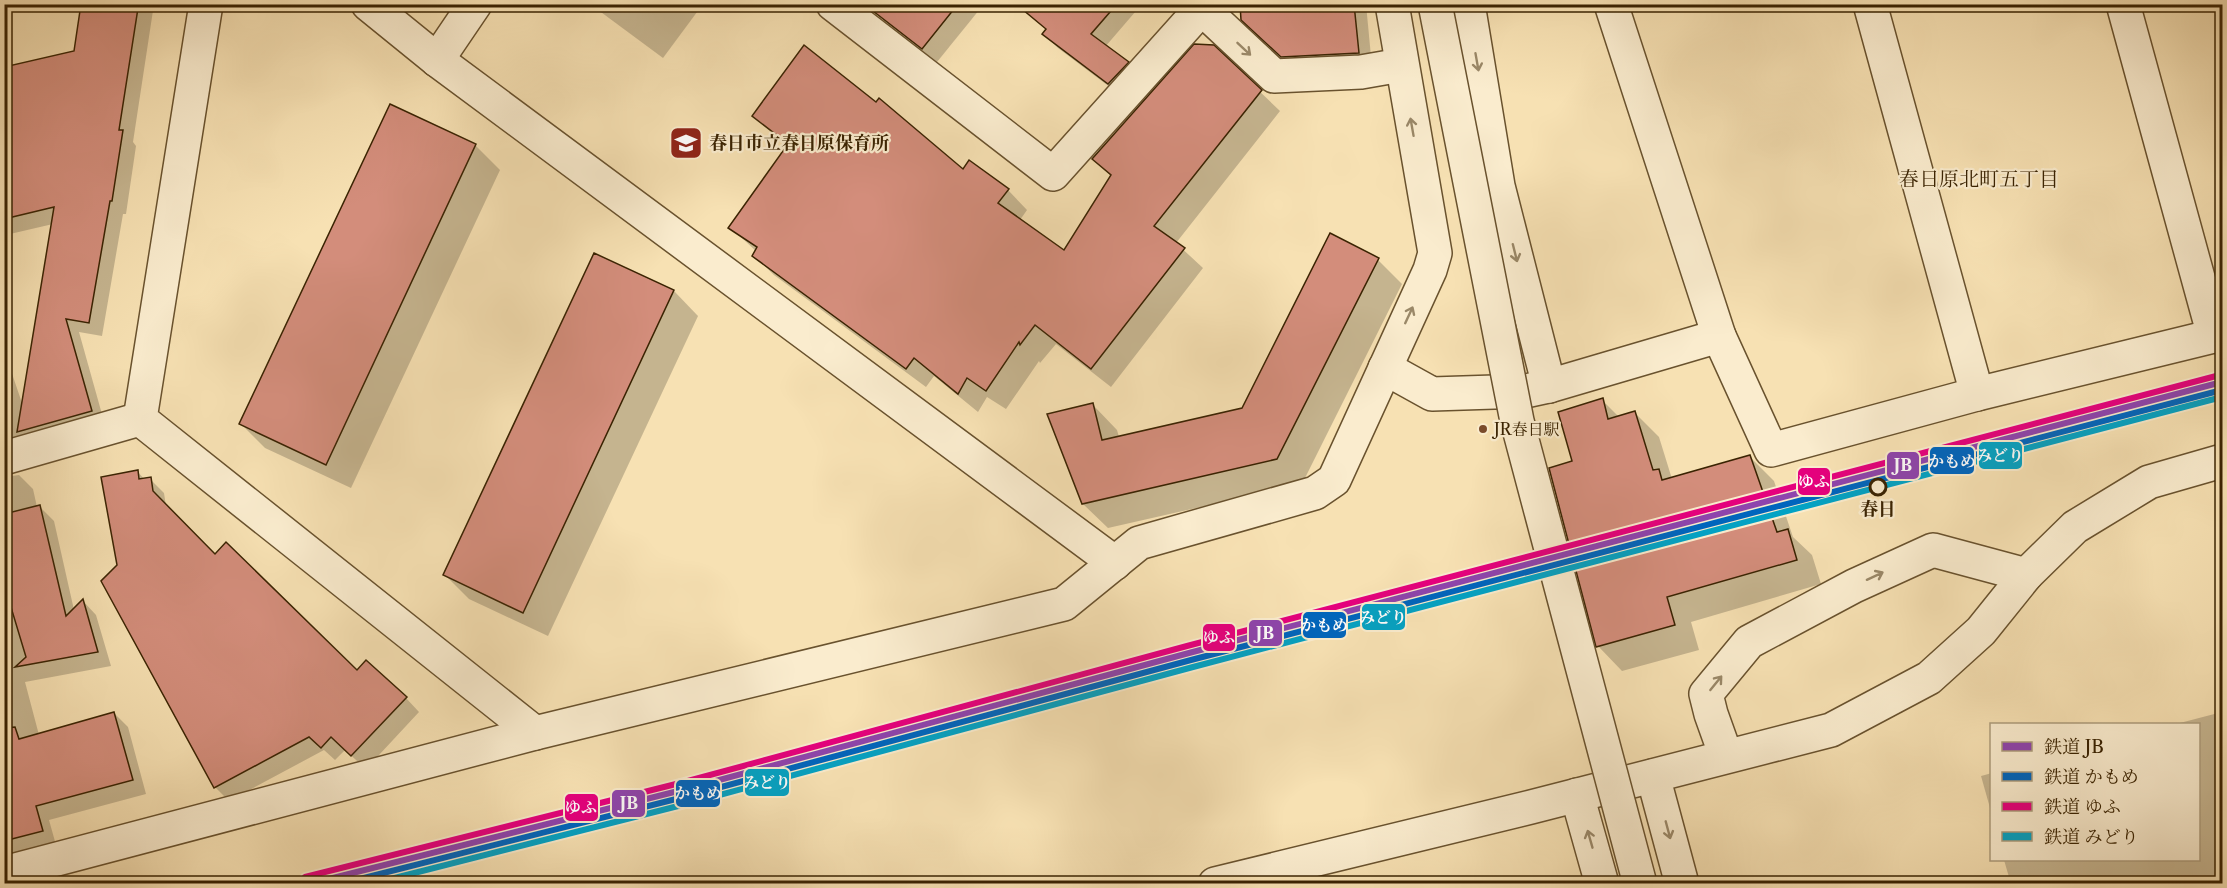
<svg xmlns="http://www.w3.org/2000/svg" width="2227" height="888" viewBox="0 0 2227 888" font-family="'Libre Caslon Text','Noto Serif JP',serif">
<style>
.shadow{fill:#0003}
.building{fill:#d38d7b;stroke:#3a2302;stroke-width:1.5}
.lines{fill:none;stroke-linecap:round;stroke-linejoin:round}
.minor-casing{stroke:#69522e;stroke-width:36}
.minor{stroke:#faecce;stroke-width:33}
.minor-bridge-casing{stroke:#69522e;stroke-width:36;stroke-linecap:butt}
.minor-bridge{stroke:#faecce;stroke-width:33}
.rail-1-casing{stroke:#faecce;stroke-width:10}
.rail-2-casing{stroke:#faecce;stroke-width:10}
.rail-3-casing{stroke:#faecce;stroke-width:10}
.rail-4-casing{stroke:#faecce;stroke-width:10}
.rail-1{stroke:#8e44ad;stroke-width:6}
.rail-2{stroke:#0065bd;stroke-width:6}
.rail-3{stroke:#e5007d;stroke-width:6}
.rail-4{stroke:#03a2c4;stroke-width:6}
.oneway{stroke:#9a8868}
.bus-dot{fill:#7a4b2a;stroke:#faecce;stroke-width:2}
.stop-dot{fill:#faecce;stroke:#3a2302;stroke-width:3}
.labels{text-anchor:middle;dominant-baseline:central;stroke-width:4.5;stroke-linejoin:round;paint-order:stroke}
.bus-label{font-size:16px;fill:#3a2302;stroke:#faecce;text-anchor:start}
.poi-label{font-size:18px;font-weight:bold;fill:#3a2302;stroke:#faecce;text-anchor:start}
.stop-label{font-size:18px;font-weight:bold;fill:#3a2302;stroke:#faecce}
.neighbourhood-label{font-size:20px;fill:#3a2302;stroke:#faecce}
.line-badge{stroke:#faecce;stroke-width:2}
.badge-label{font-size:16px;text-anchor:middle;font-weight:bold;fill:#fff}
</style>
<rect width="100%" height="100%" fill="#f7e1b3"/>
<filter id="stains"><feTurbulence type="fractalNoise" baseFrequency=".00333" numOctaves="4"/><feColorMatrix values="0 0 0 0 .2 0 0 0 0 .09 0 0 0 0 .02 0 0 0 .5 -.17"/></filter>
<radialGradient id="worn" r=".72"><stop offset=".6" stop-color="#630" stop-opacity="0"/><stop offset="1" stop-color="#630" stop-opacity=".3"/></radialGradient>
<g class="shadow">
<path d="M4,4H34L4,15Z"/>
<path d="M82,4H154L133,142L136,146L126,214H123L102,336L79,332L105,425L4,459V350L23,406L53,224L10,234L4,228V69L75,52Z"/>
<path d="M590,4H703L663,58Z"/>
<path d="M874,4H984L937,62L888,24L874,11Z"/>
<path d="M1045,4H1142L1105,47L1128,63L1141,76L1123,97L1058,48L1044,34L1047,30Z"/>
<path d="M1242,4H1366L1372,67L1297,70L1257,34Z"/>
<path d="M1213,47L1280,111L1176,243L1203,268L1111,387L1056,344L1040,363L1039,361L1006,409L987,397L978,412L934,376L926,387L774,275L754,256L757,252L730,227L788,146L754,116L963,171L969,162L1008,190L1027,210L1020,220L1065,252L1112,177L1094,159Z"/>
<path d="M475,145L500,170L351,488L265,448L241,424Z"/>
<path d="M595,255L674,291L698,316L548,636L469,599L445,575Z"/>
<path d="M1378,260L1402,284L1302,484L1108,528L1083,504L1093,405L1117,430L1119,437L1243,409Z"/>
<path d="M1602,400L1619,417L1635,413L1659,437L1672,479L1750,457L1774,481L1793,537L1812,555L1821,584L1691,622L1699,650L1622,671L1598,646L1574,462Z"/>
<path d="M137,471L145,480L150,479L164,493L166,506L215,556L357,672L406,698L419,712L366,769L345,750L335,760L324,750L229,801L215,787L118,566Z"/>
<path d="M19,475L33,489L37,507H40L54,521L74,610L83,601L96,615L111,666L25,682L39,735L114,713L128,727L146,794L49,820L56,845L4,857V477Z"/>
<path d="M2222,712V884H2011L2004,860H2198V724H2176Z"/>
<path d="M1992,773V815L1981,776Z"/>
</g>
<g class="building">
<path d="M81,4H117L138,8L119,130H123L112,201H110L89,323L66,319L92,411L17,432L54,207L4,219V67L74,51Z"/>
<path d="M864,4H958L922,49Z"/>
<path d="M1016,4H1117L1091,34L1129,62L1108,84L1042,34L1046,29Z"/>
<path d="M1240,4H1354L1359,53L1281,57L1241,20Z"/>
<path d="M1194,44L1214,45L1262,90L1154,226L1185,248L1091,369L1035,325L1020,345L1019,342L986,391L967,378L958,394L914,358L906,369L752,256L757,247L728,228L788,144L752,116L804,45L876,102L879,98L963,169L969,160L1009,189L998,203L1064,250L1111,175L1092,159Z"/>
<path d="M390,104L476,144L326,465L239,424Z"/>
<path d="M1330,233L1379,258L1277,459L1082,504L1047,414L1093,403L1102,440L1242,408Z"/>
<path d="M594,253L674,290L523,613L443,575Z"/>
<path d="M1603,398L1608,419L1635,411L1653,470L1659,469L1662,480L1750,455L1777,532L1788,529L1797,560L1667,597L1675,625L1596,647L1549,468L1572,461L1558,412Z"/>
<path d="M138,470L139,479L151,477L153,491L215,554L226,542L357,670L366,660L407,697L351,756L331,737L321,748L309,737L214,788L101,581L117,565L101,477Z"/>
<path d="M40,505L66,616L83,599L98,652L15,667L26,657L4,584V514Z"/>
<path d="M114,712L133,780L36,806L43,831L4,841V728L15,727L19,739Z"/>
</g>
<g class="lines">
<g class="minor-casing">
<g id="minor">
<path d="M206,4L140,419L535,733"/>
<path d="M368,4L437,60L1115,563"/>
<path d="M833,4L1053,174L1201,9"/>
<path d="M1197,4L1274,76L1361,72L1401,65"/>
<path d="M1468,4L1498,186L1549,386"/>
<path d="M1611,4L1719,336L1771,450L1977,394L2222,334"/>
<path d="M1870,4L1977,394"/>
<path d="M2123,4L2214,336"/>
<path d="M437,60L475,4"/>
<path d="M1385,368L1432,394L1526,391L1549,386L1719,336"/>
<path d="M4,458L140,419"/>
<path d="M1726,756L1711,714L1706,694L1749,642L1854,586L1933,550L2026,575"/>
<path d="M1653,776L1682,884"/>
<path d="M1577,795L1602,884"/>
<path d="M4,873L535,733L1064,604L1139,543L1315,493L1334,480L1430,270L1435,253L1392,4"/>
<path d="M1215,884L1531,807L1831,730L1929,678L1981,631L2026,575L2075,527L2149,482L2222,461"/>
</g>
</g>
<use href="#minor" class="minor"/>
<g class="minor-bridge-casing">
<path id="minor-bridge" d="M1435,4L1517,421L1640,884"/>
</g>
<use href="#minor-bridge" class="minor-bridge"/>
<g class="rail-1-casing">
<path id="rail-1" d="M309,884L686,789L1189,653L2222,382"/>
</g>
<g class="rail-2-casing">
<path id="rail-2" d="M340,884L688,796L1191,660L2222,390"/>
</g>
<g class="rail-3-casing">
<path id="rail-3" d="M305,877L684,782L1187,646L2220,375"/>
</g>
<g class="rail-4-casing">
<path id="rail-4" d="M371,884L690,803L1193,667L2222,397"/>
</g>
<use href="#rail-1" class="rail-1"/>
<use href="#rail-2" class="rail-2"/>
<use href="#rail-3" class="rail-3"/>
<use href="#rail-4" class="rail-4"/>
</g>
<defs><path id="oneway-shaft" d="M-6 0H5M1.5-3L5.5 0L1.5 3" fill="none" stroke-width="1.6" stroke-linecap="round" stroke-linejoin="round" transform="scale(1.5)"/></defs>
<g class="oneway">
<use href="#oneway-shaft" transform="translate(1244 49) rotate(43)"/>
<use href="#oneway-shaft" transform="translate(1477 62) rotate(80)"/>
<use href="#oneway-shaft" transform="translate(1412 127) rotate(-100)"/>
<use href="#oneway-shaft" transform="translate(1515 253) rotate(76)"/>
<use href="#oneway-shaft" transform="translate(1409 315) rotate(-65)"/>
<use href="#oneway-shaft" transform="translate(1875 576) rotate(-25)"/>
<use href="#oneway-shaft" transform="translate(1716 683) rotate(-51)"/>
<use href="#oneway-shaft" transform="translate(1668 830) rotate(75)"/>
<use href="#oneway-shaft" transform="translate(1590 839) rotate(-106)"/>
</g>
<defs>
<g id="school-square" transform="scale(1.725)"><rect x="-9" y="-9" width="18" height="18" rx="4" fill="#8f2418" stroke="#faecce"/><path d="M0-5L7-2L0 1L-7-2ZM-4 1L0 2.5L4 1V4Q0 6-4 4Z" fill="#fff"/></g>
</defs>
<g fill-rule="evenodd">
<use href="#school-square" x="686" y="143"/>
</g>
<circle class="bus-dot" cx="1483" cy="429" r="5"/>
<circle class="stop-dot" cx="1878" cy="487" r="8"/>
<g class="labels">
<g class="bus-label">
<text x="1494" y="429">JR春日駅</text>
</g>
<g class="poi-label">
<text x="709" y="143">春日市立春日原保育所</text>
</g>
<g class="stop-label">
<text x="1878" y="509">春日</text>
</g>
<g class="neighbourhood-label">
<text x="1979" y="179">春日原北町五丁目</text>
</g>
</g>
<g class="line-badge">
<rect x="1978" y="441" width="45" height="29" rx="6" fill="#03a2c4"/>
<rect x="1929" y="446" width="46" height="29" rx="6" fill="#0065bd"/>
<rect x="1886" y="451" width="34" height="29" rx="6" fill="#8e44ad"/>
<rect x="1797" y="467" width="34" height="29" rx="6" fill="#e5007d"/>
<rect x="1361" y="603" width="45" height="28" rx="6" fill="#03a2c4"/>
<rect x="1302" y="611" width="45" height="28" rx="6" fill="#0065bd"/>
<rect x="1248" y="619" width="35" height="28" rx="6" fill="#8e44ad"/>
<rect x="1202" y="623" width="34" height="29" rx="6" fill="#e5007d"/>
<rect x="744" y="768" width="46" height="29" rx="6" fill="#03a2c4"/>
<rect x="675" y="779" width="46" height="29" rx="6" fill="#0065bd"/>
<rect x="611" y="789" width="35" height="29" rx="6" fill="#8e44ad"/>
<rect x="564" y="793" width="35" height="29" rx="6" fill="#e5007d"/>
</g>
<g class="badge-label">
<text x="2000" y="461">みどり</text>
<text x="1952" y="467">かもめ</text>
<text x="1903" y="471">JB</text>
<text x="1814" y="487">ゆふ</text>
<text x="1383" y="623">みどり</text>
<text x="1324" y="631">かもめ</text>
<text x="1265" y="639">JB</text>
<text x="1219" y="643">ゆふ</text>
<text x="767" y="788">みどり</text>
<text x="698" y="799">かもめ</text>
<text x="629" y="809">JB</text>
<text x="581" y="813">ゆふ</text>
</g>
<rect width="2227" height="888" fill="none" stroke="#f7e1b3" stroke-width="24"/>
<rect x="6" y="6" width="2215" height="876" fill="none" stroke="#3a2302" stroke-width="3"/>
<rect x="12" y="12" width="2203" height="864" fill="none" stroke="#3a2302" stroke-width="1.5"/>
<rect x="1990" y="723" width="210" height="138" fill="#faecce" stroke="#ad9c7c" stroke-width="1.5"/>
<rect x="2002" y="742" width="30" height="9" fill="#8e44ad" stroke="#ad9c7c" stroke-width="1.5"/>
<text x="2044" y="753" font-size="18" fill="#3a2302">鉄道 JB</text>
<rect x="2002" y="772" width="30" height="9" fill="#0065bd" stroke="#ad9c7c" stroke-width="1.5"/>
<text x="2044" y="783" font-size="18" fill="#3a2302">鉄道 かもめ</text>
<rect x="2002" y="802" width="30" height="9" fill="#e5007d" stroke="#ad9c7c" stroke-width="1.5"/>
<text x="2044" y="813" font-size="18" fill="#3a2302">鉄道 ゆふ</text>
<rect x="2002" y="832" width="30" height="9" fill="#03a2c4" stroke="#ad9c7c" stroke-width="1.5"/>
<text x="2044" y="843" font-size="18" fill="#3a2302">鉄道 みどり</text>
<rect width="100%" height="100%" filter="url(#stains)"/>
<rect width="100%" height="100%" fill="url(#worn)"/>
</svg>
